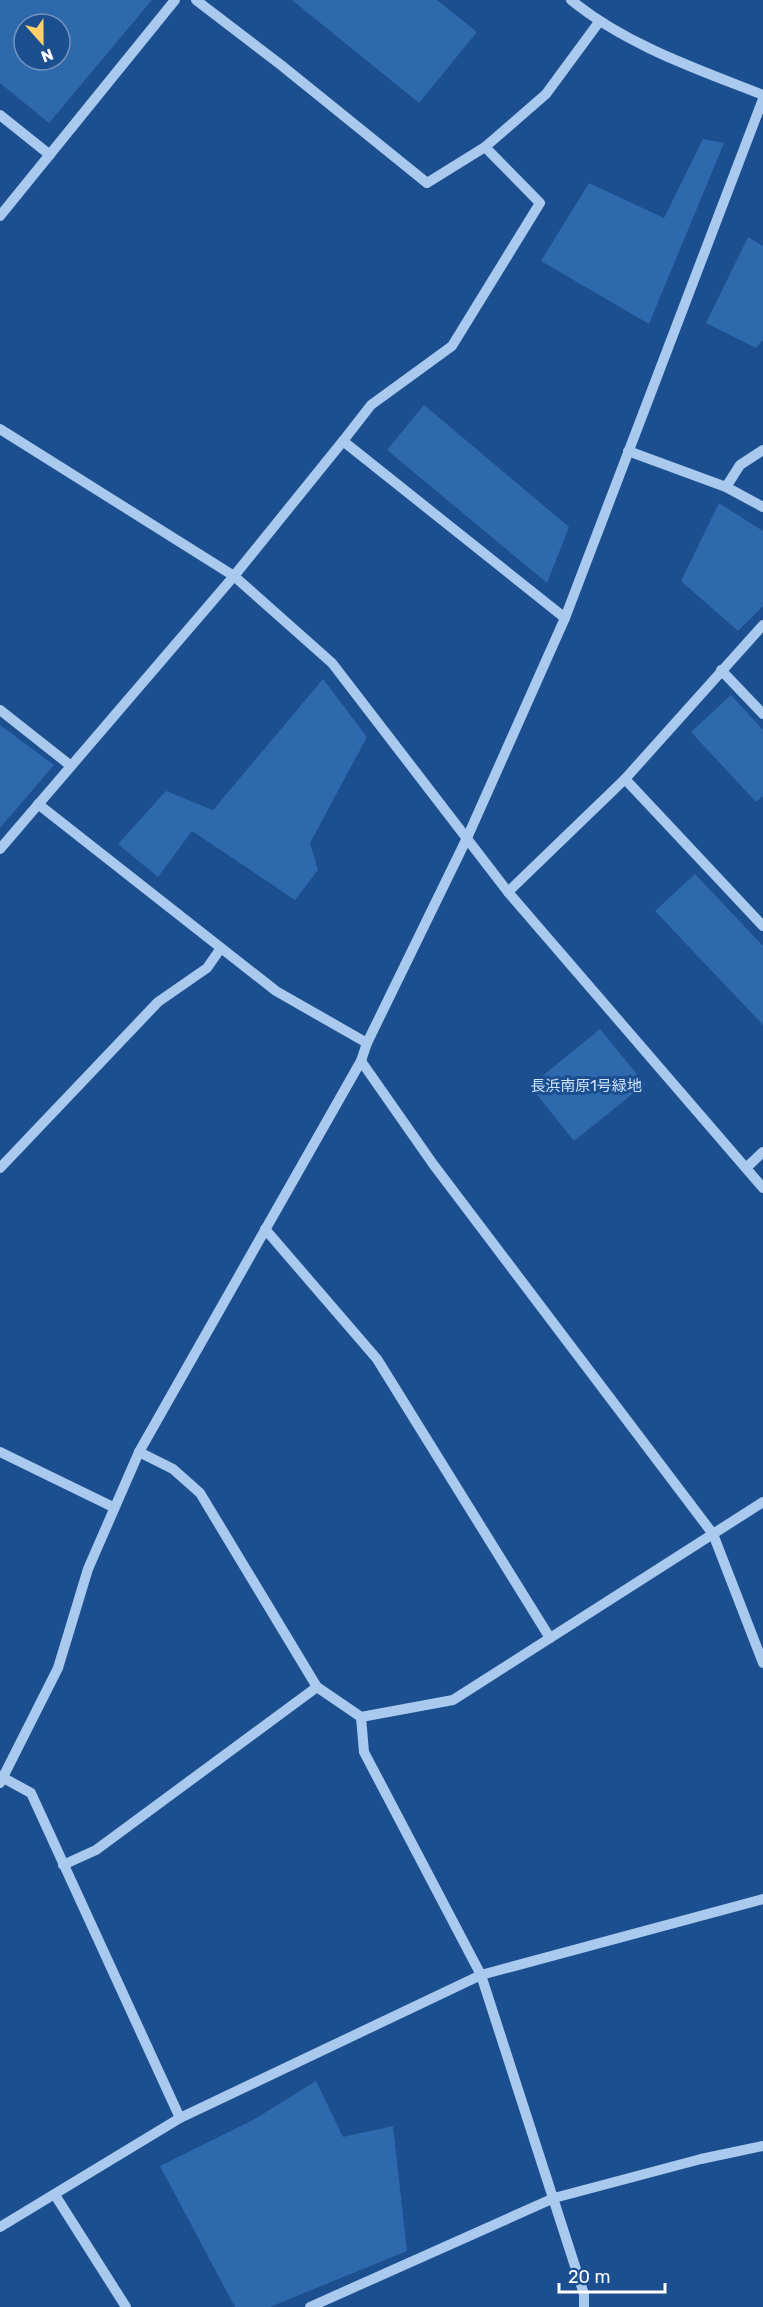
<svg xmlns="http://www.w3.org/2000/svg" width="763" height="2307" viewBox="0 0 763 2307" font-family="Rubik,'Noto Sans JP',sans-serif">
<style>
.green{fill:#2e69ad;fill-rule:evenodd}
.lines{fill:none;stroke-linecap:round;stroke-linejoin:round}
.minor{stroke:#a9c9ee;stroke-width:10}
.labels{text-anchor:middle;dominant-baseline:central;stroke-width:6;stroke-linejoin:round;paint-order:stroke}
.park-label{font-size:15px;fill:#cfe3fa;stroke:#1b4f8f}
</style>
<rect width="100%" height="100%" fill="#1b4f8f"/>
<g class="green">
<path d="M0,0H152L49,123L0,83ZM24,24H60V60H24Z"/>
<path d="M292,0H437L477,32L419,103Z"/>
<path d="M703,139L724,143L649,324L541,261L589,183L664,218Z"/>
<path d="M748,237L763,246V340L756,348L706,323Z"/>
<path d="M424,405L569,527L547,583L387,450Z"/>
<path d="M719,503L763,531V606L738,631L681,581Z"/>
<path d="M323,679L367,737L310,843L318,870L295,900L192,831L158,877L118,844L166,791L213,810Z"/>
<path d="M731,695L763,730V796L756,802L691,732Z"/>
<path d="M0,725L54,765L0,828Z"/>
<path d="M695,874L763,946V1025L655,911Z"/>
<path d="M600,1029L645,1084L574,1141L530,1086Z"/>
<path d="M316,2081L343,2137L393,2126L407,2251L270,2307H235L160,2166L253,2120Z"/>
</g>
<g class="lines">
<g class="minor">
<path d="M196,0L281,65L427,183L485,147L546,94L599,22"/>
<path d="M571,0C626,45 697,69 763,95"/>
<path d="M0,115L50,155"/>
<path d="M485,147L540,203L452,346L371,405L343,441L565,618"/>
<path d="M0,216L175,0"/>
<path d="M0,429L234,576L332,663L508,892L763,1188"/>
<path d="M628,451L726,487L763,507"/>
<path d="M726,487L740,465L763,450"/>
<path d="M721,670L763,714"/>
<path d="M0,710L71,766"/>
<path d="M625,779L763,926"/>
<path d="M38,804L276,991L367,1043"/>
<path d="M0,849L234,576L343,441"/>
<path d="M508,892L625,779L763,625"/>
<path d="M361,1061L433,1164L713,1534L763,1663"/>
<path d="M0,1168L158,1002L207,968L221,948"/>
<path d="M746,1168L763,1152"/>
<path d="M265,1229L377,1359L550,1638"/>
<path d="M0,1452L113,1507"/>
<path d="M139,1452L173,1469L200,1493L317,1687L361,1717L453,1700L763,1502"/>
<path d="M361,1717L364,1752L481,1975L584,2294V2307"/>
<path d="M0,1776L31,1793L180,2118"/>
<path d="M0,1783L58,1668L88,1569L139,1452L361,1061L367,1043L467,838L565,618L763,99"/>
<path d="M63,1865L96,1850L317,1687"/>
<path d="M55,2195L126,2307"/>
<path d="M0,2227L180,2118L481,1975L763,1899"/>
<path d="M310,2307L554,2198L701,2159L763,2146"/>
</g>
</g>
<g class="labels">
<g class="park-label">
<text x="586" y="1086">長浜南原1号緑地</text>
</g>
</g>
<g transform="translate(42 42) rotate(159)"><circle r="28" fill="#1b4f8f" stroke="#7695bc" stroke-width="1.5"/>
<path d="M0-4.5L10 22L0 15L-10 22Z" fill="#ffd166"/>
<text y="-9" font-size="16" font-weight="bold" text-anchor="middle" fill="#ffffff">N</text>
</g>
<path d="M559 2283v9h106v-9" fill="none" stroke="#ffffff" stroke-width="3"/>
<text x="568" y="2283" font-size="18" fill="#ffffff" stroke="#1b4f8f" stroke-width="4.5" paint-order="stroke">20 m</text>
</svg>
